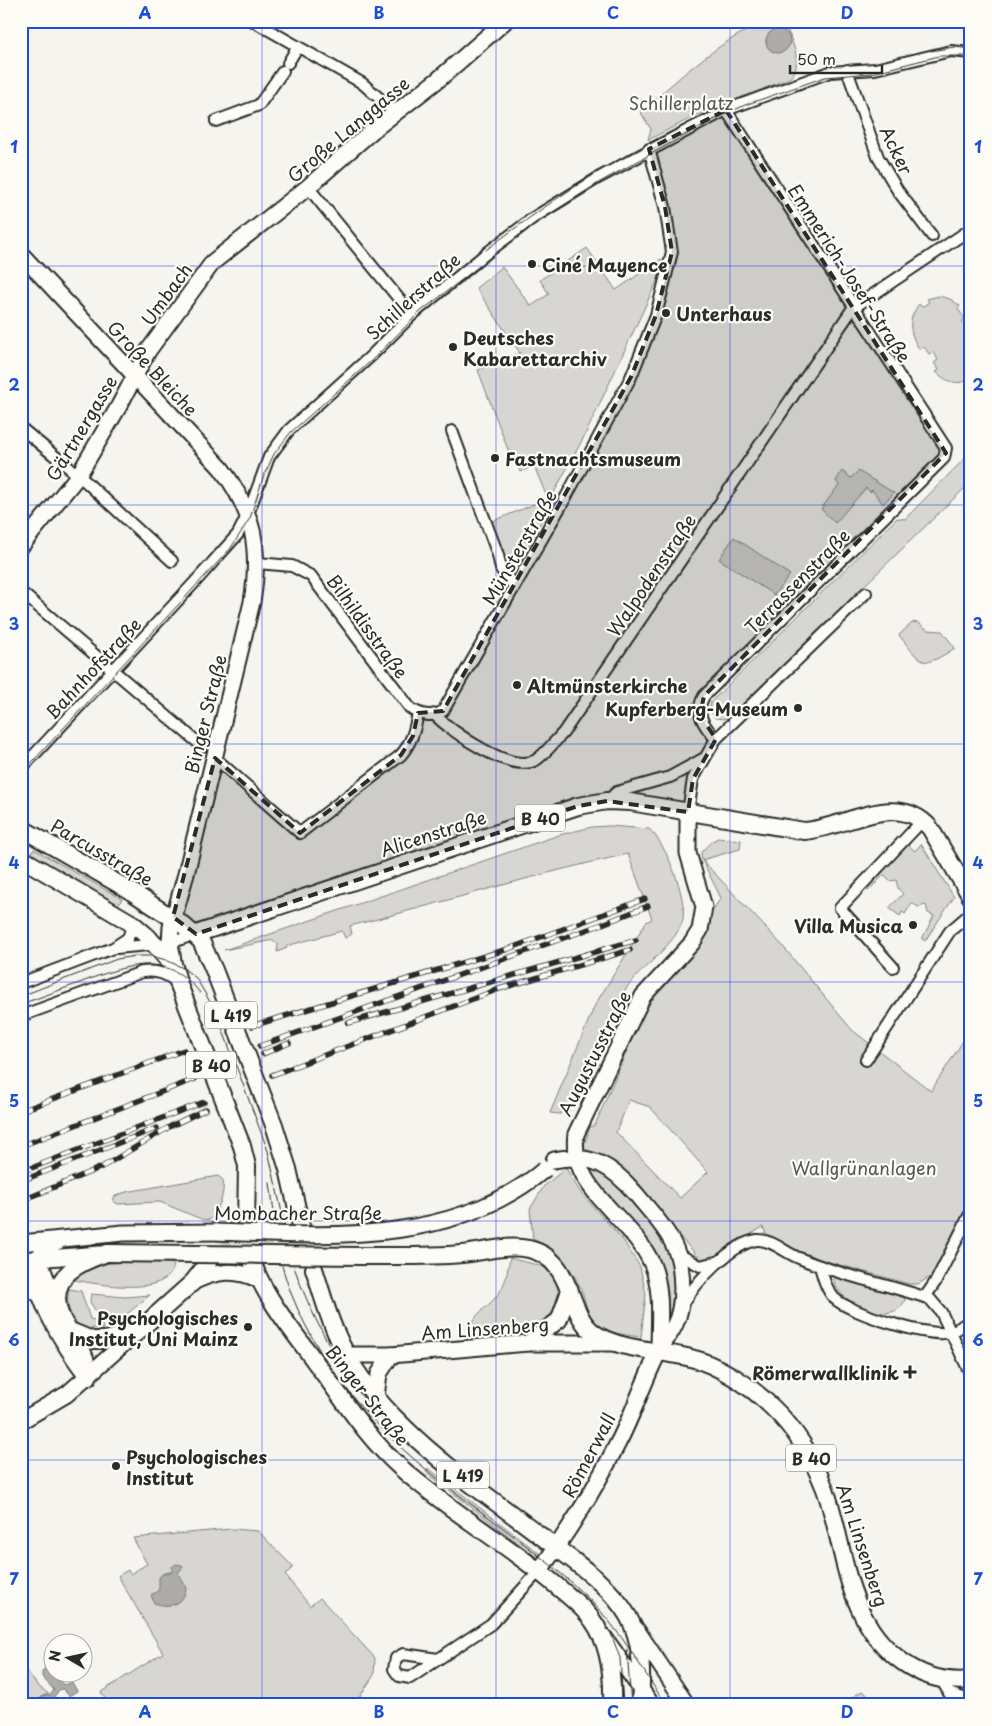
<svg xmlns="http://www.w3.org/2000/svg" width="992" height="1726" viewBox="0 0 992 1726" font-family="'Playpen Sans',sans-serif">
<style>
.green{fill:#d7d6d2;stroke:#81807e;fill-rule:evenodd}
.water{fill:#adaca9;stroke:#797877}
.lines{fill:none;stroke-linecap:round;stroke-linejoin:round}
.primary-tunnel{stroke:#cdccc8;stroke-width:16;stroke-dasharray:16 8;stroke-linecap:butt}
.street-casing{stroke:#2b2b2b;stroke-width:14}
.secondary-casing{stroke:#2b2b2b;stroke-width:19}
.primary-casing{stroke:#2b2b2b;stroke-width:20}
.street{stroke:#fdfcf7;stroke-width:10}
.secondary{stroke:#fdfcf7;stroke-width:15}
.primary{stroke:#fdfcf7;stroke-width:16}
.tram{stroke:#2b2b2b;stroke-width:1}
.rail-casing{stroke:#2b2b2b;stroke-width:5.5}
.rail{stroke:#fdfcf7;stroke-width:4;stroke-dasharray:11;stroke-linecap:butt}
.secondary-bridge-casing{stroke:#2b2b2b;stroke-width:19;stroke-linecap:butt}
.primary-bridge-casing{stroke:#2b2b2b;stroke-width:20;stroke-linecap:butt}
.secondary-bridge{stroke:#fdfcf7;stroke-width:15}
.primary-bridge{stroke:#fdfcf7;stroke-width:16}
.marked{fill:#2b2b2b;fill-opacity:0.2;stroke:#2b2b2b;stroke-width:4;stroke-dasharray:10 6;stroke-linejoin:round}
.grid{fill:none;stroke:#1d4ed8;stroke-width:1;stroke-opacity:0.55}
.poi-dot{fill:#2b2b2b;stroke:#fdfcf7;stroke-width:2}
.labels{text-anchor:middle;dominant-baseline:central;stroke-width:4.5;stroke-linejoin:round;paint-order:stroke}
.shield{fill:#fdfcf7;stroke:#6a6a68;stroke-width:1}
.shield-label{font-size:16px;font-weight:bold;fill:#2b2b2b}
.park-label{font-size:18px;fill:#565655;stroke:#fdfcf7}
.street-label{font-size:18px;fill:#2b2b2b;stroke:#fdfcf7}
.poi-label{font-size:18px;font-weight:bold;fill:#2b2b2b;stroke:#fdfcf7;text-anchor:start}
.neatline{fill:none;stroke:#1d4ed8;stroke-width:2}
.grid-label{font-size:16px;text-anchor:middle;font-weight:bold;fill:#1d4ed8}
</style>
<rect width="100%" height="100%" fill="#f5f4ef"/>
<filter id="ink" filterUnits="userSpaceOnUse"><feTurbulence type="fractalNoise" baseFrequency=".02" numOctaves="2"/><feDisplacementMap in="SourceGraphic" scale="10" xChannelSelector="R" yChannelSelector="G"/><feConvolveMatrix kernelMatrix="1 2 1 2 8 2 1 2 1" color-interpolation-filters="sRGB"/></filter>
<g filter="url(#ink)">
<g class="green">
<path d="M776,21H784C790,38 805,63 790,78L693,117L648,140L651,129L641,113C666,88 725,36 758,26C764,24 770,24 776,21ZM777,29L787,33L789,41L787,48L769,49C762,39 768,34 777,29Z"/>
<path d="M587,248L616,290L661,259L664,266L587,431L549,502L534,466L520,472L514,454L510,455L478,370L520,353L476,288L502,267L531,306L549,294L540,280Z"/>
<path d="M939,296L950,299L960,306L958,309L965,319L962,321L971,335V379C957,386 947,382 936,372L939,370L934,363L938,360L934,353L929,354L924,347L919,349C909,332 907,320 919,304L922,307L929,302L927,299Z"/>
<path d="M971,452V482L730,716L726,719L715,718L710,710L711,702L897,518L905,519Z"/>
<path d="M842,471L851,478L858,471L894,493L883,504L872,490L870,492L866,488L835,523L821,509L839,485L836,481Z"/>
<path d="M537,503L543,518L520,561H505L491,522Z"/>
<path d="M734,537L790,575L774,595L719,559Z"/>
<path d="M917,622L928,630L942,631L955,648C921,670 923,665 899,635L912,623Z"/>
<path d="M609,826L649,829C666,843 687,897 683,919C678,943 639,969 625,990C602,1025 593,1090 560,1114L550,1113L595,1005L646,922L652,919L628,854C534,874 443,903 350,926L352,934L345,938L342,931L286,946L287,948L277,952L278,944L273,940L224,950L559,835L592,827Z"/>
<path d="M718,838L741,840L740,849L702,860L781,944L852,1030L931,1091L963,1041L971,1045V1203L932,1276L918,1284H909L808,1256L766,1234L763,1227L708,1260L702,1261L661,1216L600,1157L583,1148L590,1127L595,1125L647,1003L701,943L706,934L712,911L721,898L702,860L701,852L712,841ZM629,1100L650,1107L708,1172L680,1198L616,1132Z"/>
<path d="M921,844L954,897L925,941L922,939L934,916L928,913L926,905L918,907L912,903L905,914L902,912L900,916L889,908L903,894L898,888L896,880L891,881L884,875L868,891L864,887L908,845L915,851Z"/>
<path d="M34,849L122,899L118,905L30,855Z"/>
<path d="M587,1164C608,1173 618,1185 634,1202C661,1232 678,1257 676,1298C675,1312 669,1327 666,1340V1296L621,1212L592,1179Z"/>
<path d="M566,1168L580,1192L623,1240L640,1267L646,1294L641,1337C628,1335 612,1334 600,1327C585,1319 587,1300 580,1287C569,1263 556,1251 533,1239L530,1209L544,1186Z"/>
<path d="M218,1176L223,1180C225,1194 219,1209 210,1220L201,1219L160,1202L118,1204L113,1201L115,1196L126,1192Z"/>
<path d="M510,1258C521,1262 537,1263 547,1269C567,1283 558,1323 538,1333C530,1336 485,1338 473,1339L467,1338C473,1308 493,1308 503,1286C507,1278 508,1267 510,1258Z"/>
<path d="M171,1263L174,1265C169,1298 97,1284 74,1280C92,1256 144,1263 171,1263Z"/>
<path d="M834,1277L903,1297L905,1299C896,1331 831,1301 834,1277Z"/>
<path d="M69,1289L81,1291L90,1319L101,1321L103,1329L92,1328L90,1335C74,1323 64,1310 69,1289Z"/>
<path d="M91,1294L125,1297L150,1295L110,1328L104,1314L97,1313L90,1302Z"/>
<path d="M428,1468L539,1553L536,1557L426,1472Z"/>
<path d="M231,1529L258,1531L293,1567L285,1575L310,1606L320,1598L375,1658L374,1675L354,1705H109L101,1692L163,1653L118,1576L128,1570L130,1574L147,1564L133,1538ZM169,1572L177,1573L184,1584L185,1592L159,1591L162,1574Z"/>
<path d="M21,1664L38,1686L50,1695C44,1695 38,1697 39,1705H21Z"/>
<path d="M862,1691L881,1705H840Z"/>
</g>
<g class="water">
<circle cx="778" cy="41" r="12"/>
<path d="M176,1564L182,1565L183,1567L178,1573L186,1588C184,1606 169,1608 154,1603L151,1595L159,1590V1577L165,1573L172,1572V1567Z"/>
<path d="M49,1665L52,1667V1675L64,1685L72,1682L77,1691L69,1696L63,1689L59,1690L54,1697L56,1705H39C38,1697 44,1694 50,1695L54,1690L42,1677V1672Z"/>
</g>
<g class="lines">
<path class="primary-tunnel" d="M208,1263L234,1225"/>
<g class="street-casing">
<g id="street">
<path d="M253,21L362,83L395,112"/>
<path d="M288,63L297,48"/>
<path d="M847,70L878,157L898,191L932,236"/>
<path d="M216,121L259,105L283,71"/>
<path d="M308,187L412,315"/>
<path d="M21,428L85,481L172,561"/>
<path d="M452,431L498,555L501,569L514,586"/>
<path d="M257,563L292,566L311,576L410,708C420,715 433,718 443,711L566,497L631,377L656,315L672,252L665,207L649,149"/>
<path d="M21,592L202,746"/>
<path d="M435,715C452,732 511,774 536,760C545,754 555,741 563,733L853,308L971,229"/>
<path d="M716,739C704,726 694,713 704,696L939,463L944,458L946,448L726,110"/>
<path d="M215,758L300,833L401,755C412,742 415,729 418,713"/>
<path d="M21,769L195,582L238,534L248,514L269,457L289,430L371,356L412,315L488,252L533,218L598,178L726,110L830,72L875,69L951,51L971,53"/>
<path d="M607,801L617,792L670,777L703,759"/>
<path d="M688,812L693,779L716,739L866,593"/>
<path d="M116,948L170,943L196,934"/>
<path d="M893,967L840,908L923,820"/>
<path d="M21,983L113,948L128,938L133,924"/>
<path d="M21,1016L142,972C158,970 167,974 179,984"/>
<path d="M866,1060L950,931L971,913"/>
<path d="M677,1253L700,1266L720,1261"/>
<path d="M820,1266C823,1277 826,1289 834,1298C849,1313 932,1339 951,1332C958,1330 964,1324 971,1320"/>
<path d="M925,1297L936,1281L971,1212"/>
<path d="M683,1304C695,1283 732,1243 757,1240C771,1239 786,1253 799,1258C841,1276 887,1284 930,1299L941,1312L971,1375"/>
<path d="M438,1659L403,1654L396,1658L394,1669L399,1676L410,1678L491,1624L539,1571"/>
<path d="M941,1679L956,1705"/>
<path d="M949,1693L971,1701"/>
</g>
</g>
<g class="secondary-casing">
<g id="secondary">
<path d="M21,254L221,468C254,512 261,548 252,602L186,874L171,927L170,943L174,967"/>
<path d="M21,546L78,476L119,406L148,351L213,262L308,187L373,130L439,79L505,21"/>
<path d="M61,1240C52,1244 41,1250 38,1259C25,1288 70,1354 88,1377"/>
<path d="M21,1243L123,1233L216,1232"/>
<path d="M38,1257L57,1307"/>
<path d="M21,1260L100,1254"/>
<path d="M21,1282L40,1295"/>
<path d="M193,1282C216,1271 236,1268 259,1280"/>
<path d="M528,1343L559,1320L570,1289"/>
<path d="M659,1351C659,1323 663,1290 652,1264C632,1217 568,1190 576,1134L643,996L692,943L700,930L704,907L688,853V812"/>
<path d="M347,1355H391L528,1343H616"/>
<path d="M376,1396L379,1374L391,1355"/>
<path d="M21,1421L67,1394L136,1333"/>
<path d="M539,1571C570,1530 597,1485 620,1439C634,1411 644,1381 658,1353C666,1338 677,1327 680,1309C683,1295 682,1278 680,1264C675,1236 653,1215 636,1194C613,1167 591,1152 554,1160"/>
<path d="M636,1629L687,1705"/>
<path d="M604,1637L652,1705"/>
</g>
</g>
<g class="primary-casing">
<g id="primary">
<path d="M21,828L129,890L183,925L201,941L214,970"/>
<path d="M21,858L133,924L148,937L174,967L179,985"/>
<path d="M196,934L578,806L607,801L630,802L804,831C846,828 897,790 930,828L971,897"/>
<path d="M274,1125L288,1169L301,1226"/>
<path d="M242,1146L247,1166L246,1226"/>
<path d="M360,1256C394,1256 428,1257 462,1254C483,1252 507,1244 529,1249C575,1260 566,1313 594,1333C619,1350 658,1350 687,1357C718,1364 751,1386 773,1408C797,1431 813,1458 825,1489C839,1527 842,1570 859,1607C878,1651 920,1686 971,1680"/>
<path d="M253,1264C267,1301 294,1332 316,1363C343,1399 367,1438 401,1468C448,1510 504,1542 552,1582C566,1594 583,1606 593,1621C610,1645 613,1676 612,1705"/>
<path d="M314,1269C321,1290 327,1313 336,1333C351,1369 377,1401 405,1428C450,1472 504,1507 554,1546C579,1565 611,1587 628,1616C643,1642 642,1675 640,1705"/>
<path d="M70,1331L92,1340H105L136,1333L193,1282L208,1263"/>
<path d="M88,1377C87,1342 67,1338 59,1311C49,1275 80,1262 107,1253"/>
</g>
</g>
<use href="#street" class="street"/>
<use href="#secondary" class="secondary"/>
<use href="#primary" class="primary"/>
<g class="tram">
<path d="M931,51L954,47L971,49"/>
<path d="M486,250C558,195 632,146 716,111"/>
<path d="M21,774L231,548L250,518L263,478L274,454L291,432L371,361L420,312L534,224L600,182L711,121L745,105L825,77L871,73L939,56H971"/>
<path d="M21,996L117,959L135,956H152L166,960L183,968L196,978L216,1012L268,1151L285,1226"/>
<path d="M21,1004C42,997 62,989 82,982C124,966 167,949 200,993"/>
<path d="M270,1183L276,1226"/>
<path d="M282,1266C304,1346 364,1419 427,1470C481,1514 541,1552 590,1600C621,1631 642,1669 666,1705"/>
<path d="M294,1267C311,1315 334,1358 364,1399"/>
<path d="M609,1628L620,1658L623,1705"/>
<path d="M627,1649L631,1705"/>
</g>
<g class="rail-casing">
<g id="rail">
<path d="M348,1023L636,940"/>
<path d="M252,1026L508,949L645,899"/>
<path d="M260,1046L600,925L648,906"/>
<path d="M263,1054L289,1043"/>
<path d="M272,1075L499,989L630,950"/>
<path d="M21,1111L184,1050"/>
<path d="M21,1146L195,1079"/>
<path d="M21,1172L204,1102"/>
<path d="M21,1181L157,1128"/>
<path d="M21,1201L102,1167L171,1126L206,1109"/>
</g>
</g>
<use href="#rail" class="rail"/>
<g class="secondary-bridge-casing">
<path id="secondary-bridge" d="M216,1232C327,1236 454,1246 545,1169"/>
</g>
<g class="primary-bridge-casing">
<g id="primary-bridge">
<path d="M214,970L274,1125"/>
<path d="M179,985L242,1146"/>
<path d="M107,1253L360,1256"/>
</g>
</g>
<use href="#secondary-bridge" class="secondary-bridge"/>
<use href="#primary-bridge" class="primary-bridge"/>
</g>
</g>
<path class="marked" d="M726,110L946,453L704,696L700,715L716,739L693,779L688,812L607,801L578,806L196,934L173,917L215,758L300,833L401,755L413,736L418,713L443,711L631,377L656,315L672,252L665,207L649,149Z"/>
<path class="grid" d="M262,21V1705M496,21V1705M730,21V1705M21,266H971M21,505H971M21,744H971M21,982H971M21,1221H971M21,1460H971"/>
<g class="poi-dot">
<circle cx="532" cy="264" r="5"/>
<circle cx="666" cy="313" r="5"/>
<circle cx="453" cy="347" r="5"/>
<circle cx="495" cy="458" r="5"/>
<circle cx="517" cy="685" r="5"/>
<circle cx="798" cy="708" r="5"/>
<circle cx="913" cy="925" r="5"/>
<circle cx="248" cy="1327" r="5"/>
<path d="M907.5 1364.5h5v5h5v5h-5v5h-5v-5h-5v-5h5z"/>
<circle cx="116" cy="1466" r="5"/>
</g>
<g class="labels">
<g class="shield">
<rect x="515" y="804.5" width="50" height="27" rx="4"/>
<rect x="205" y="1001.5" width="52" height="27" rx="4"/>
<rect x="186" y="1051.5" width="50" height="27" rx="4"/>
<rect x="786" y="1444.5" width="50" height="27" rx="4"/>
<rect x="437" y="1461.5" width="52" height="27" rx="4"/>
</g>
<g class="shield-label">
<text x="540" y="818">B 40</text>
<text x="231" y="1015">L 419</text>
<text x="211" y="1065">B 40</text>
<text x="811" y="1458">B 40</text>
<text x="463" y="1475">L 419</text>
</g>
<g class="park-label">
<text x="681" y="102">Schillerplatz</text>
<text x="864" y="1167">Wallgrünanlagen</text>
</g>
<g class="street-label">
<text transform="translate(348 129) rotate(-40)">Große Langgasse</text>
<text transform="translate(897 150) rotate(65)">Acker</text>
<text transform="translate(850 273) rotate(57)">Emmerich-Josef-Straße</text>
<text transform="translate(166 294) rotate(-54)">Umbach</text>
<text transform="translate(413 296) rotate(-42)">Schillerstraße</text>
<text transform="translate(153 368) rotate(47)">Große Bleiche</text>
<text transform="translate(81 428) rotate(-59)">Gärtnergasse</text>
<text transform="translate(519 547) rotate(-60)">Münsterstraße</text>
<text transform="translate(651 575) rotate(-56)">Walpodenstraße</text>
<text transform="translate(797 581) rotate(-45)">Terrassenstraße</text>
<text transform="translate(368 626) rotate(54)">Bilhildisstraße</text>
<text transform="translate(93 668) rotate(-47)">Bahnhofstraße</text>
<text transform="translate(205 714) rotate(-76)">Binger Straße</text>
<text transform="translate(433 833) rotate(-18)">Alicenstraße</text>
<text transform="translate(102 852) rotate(30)">Parcusstraße</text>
<text transform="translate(594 1053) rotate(-63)">Augustusstraße</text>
<text x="298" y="1212">Mombacher Straße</text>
<text transform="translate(485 1328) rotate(-4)">Am Linsenberg</text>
<text transform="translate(368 1395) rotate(52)">Binger Straße</text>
<text transform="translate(588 1455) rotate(-62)">Römerwall</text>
<text transform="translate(863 1545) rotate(72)">Am Linsenberg</text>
</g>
<g class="poi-label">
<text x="542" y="264">Ciné Mayence</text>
<text x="676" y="313">Unterhaus</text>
<text x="463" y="337">Deutsches<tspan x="463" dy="21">Kabarettarchiv</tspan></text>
<text x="505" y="458">Fastnachtsmuseum</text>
<text x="527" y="685">Altmünsterkirche</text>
<text x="788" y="708" text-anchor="end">Kupferberg-Museum</text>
<text x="903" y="925" text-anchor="end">Villa Musica</text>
<text x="238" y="1317" text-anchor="end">Psychologisches<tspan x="238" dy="21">Institut, Uni Mainz</tspan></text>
<text x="899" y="1372" text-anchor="end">Römerwallklinik</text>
<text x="126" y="1456">Psychologisches<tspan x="126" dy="21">Institut</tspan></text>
</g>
</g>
<rect width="992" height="1726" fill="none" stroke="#fdfcf7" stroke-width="55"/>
<g transform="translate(68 1658) rotate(279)"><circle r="24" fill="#fdfcf7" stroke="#a9a8a5"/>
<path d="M0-4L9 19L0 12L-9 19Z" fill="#2b2b2b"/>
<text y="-8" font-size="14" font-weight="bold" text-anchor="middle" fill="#2b2b2b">N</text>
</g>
<path d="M790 65v8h92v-8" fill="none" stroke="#2b2b2b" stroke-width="2.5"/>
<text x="797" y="65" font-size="15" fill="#2b2b2b" stroke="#fdfcf7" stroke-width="4" paint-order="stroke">50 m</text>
<rect x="28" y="28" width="936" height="1670" class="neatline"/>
<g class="grid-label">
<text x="145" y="19">A</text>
<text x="379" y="19">B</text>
<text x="613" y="19">C</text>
<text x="847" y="19">D</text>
<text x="14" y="153">1</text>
<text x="978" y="153">1</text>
<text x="14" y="391">2</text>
<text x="978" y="391">2</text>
<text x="14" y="630">3</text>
<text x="978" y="630">3</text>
<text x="14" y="869">4</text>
<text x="978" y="869">4</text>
<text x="14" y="1107">5</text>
<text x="978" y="1107">5</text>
<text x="14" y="1346">6</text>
<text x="978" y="1346">6</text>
<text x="14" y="1585">7</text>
<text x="978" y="1585">7</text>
<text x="145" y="1718">A</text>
<text x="379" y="1718">B</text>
<text x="613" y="1718">C</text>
<text x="847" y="1718">D</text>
</g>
</svg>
